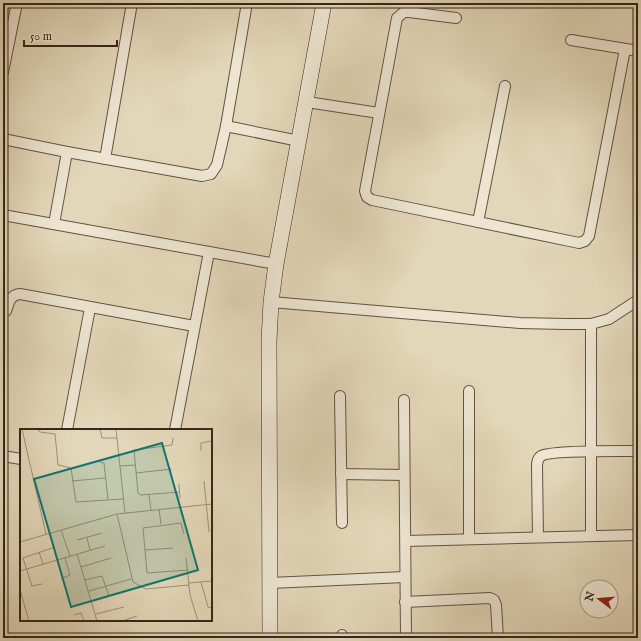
<svg xmlns="http://www.w3.org/2000/svg" width="641" height="641" viewBox="0 0 641 641" font-family="'IM FELL English',serif">
<style>
.lines{fill:none;stroke-linecap:round;stroke-linejoin:round}
.minor-casing{stroke:#635242;stroke-width:12}
.secondary-casing{stroke:#38251b;stroke-width:16}
.minor{stroke:#ede5d2;stroke-width:10}
.secondary{stroke:#ede5d2;stroke-width:15}
.inset-road{fill:none;stroke:#9f907a;stroke-width:1}
.view{fill:#0f766e;fill-opacity:0.15;stroke:#0f766e;stroke-width:2}
.inset-edge{fill:none;stroke:#38251b;stroke-width:2}
</style>
<rect width="100%" height="100%" fill="#e3d7b9"/>
<filter id="stains"><feTurbulence type="fractalNoise" baseFrequency=".005" numOctaves="4"/><feColorMatrix values="0 0 0 0 .2 0 0 0 0 .09 0 0 0 0 .02 0 0 0 .5 -.17"/></filter>
<radialGradient id="worn" r=".72"><stop offset=".6" stop-color="#630" stop-opacity="0"/><stop offset="1" stop-color="#630" stop-opacity=".3"/></radialGradient>
<g class="lines">
<g class="minor-casing">
<g id="minor">
<path d="M456,18L409,12H404L397,18L365,191L367,197L372,200L579,243L585,241L589,236L625,49"/>
<path d="M571,40L638,51"/>
<path d="M3,72L17,3"/>
<path d="M307,102L379,113"/>
<path d="M226,126L299,141"/>
<path d="M3,139L67,152L202,176L211,174L217,165L226,126L247,3"/>
<path d="M105,159L132,3"/>
<path d="M3,215L276,264"/>
<path d="M478,222L505,86"/>
<path d="M54,224L67,152"/>
<path d="M271,302L520,323L565,324H591L609,319L638,300"/>
<path d="M6,311C9,302 10,295 20,294L194,326"/>
<path d="M591,324V536"/>
<path d="M469,391V538"/>
<path d="M340,396L342,523"/>
<path d="M404,400L406,638"/>
<path d="M67,430L90,308"/>
<path d="M175,430L209,252"/>
<path d="M3,456L21,459"/>
<path d="M341,474L404,475"/>
<path d="M538,537L537,468C537,463 537,459 541,456C549,450 623,451 638,451"/>
<path d="M406,541L638,535"/>
<path d="M270,583L405,577"/>
<path d="M405,602L490,598L494,600L496,605L498,638"/>
<path d="M342,635V638"/>
</g>
</g>
<g class="secondary-casing">
<path id="secondary" d="M270,638L269,341L271,302L276,264L324,3"/>
</g>
<use href="#minor" class="minor"/>
<use href="#secondary" class="secondary"/>
</g>
<g transform="translate(20 429)">
<rect width="192" height="192" fill="#e3d7b9"/>
<path class="inset-road" d="M2,0L26,105M17,0L20,3L35,5L38,36L51,39L56,73L103,70M80,0L82,9H97M96,0L105,84M153,9L152,16L114,21L118,64L121,66L159,63M181,22V14L192,12M80,33L84,34L88,71M100,37L115,36M116,44L152,40M52,52L85,49M184,52L189,103M159,55L160,69M129,66L131,81M139,80L141,95M97,85L113,153L126,160L169,156M41,101L50,127M164,105L161,94L123,99L127,144L168,141M67,109L70,121M57,111L82,104M0,113L97,85L192,75M125,121L153,119M19,123L23,135M57,125L77,192M166,129L170,166L178,192M61,138L91,129M0,142L85,117M41,150L50,146L45,129M65,151L82,147L89,167M181,153L188,178L192,179M169,154L192,152M22,155L12,157L3,129L35,118M0,161L9,192M69,162L111,150M76,185L104,178M54,186L61,184L64,192M102,192L117,187"/>
<path class="view" d="M142,14L178,141L51,178L14,50Z"/>
<rect width="192" height="192" class="inset-edge"/>
</g>
<rect width="641" height="641" fill="none" stroke="#e3d7b9" stroke-width="16"/>
<rect x="4" y="4" width="633" height="633" fill="none" stroke="#38251b" stroke-width="2"/>
<rect x="8" y="8" width="625" height="625" fill="none" stroke="#38251b"/>
<g transform="translate(599 599) rotate(286)"><circle r="19" fill="#ede5d2" stroke="#a59889"/>
<path d="M0-3L7 15L0 10L-7 15Z" fill="#8f2418"/>
<text y="-6" font-size="11" font-weight="bold" text-anchor="middle" fill="#38251b">N</text>
</g>
<path d="M24 40v6h93v-6" fill="none" stroke="#38251b" stroke-width="2"/>
<text x="30" y="40" font-size="12" fill="#38251b" stroke="#ede5d2" stroke-width="3" paint-order="stroke">50 m</text>
<rect width="100%" height="100%" filter="url(#stains)"/>
<rect width="100%" height="100%" fill="url(#worn)"/>
</svg>
